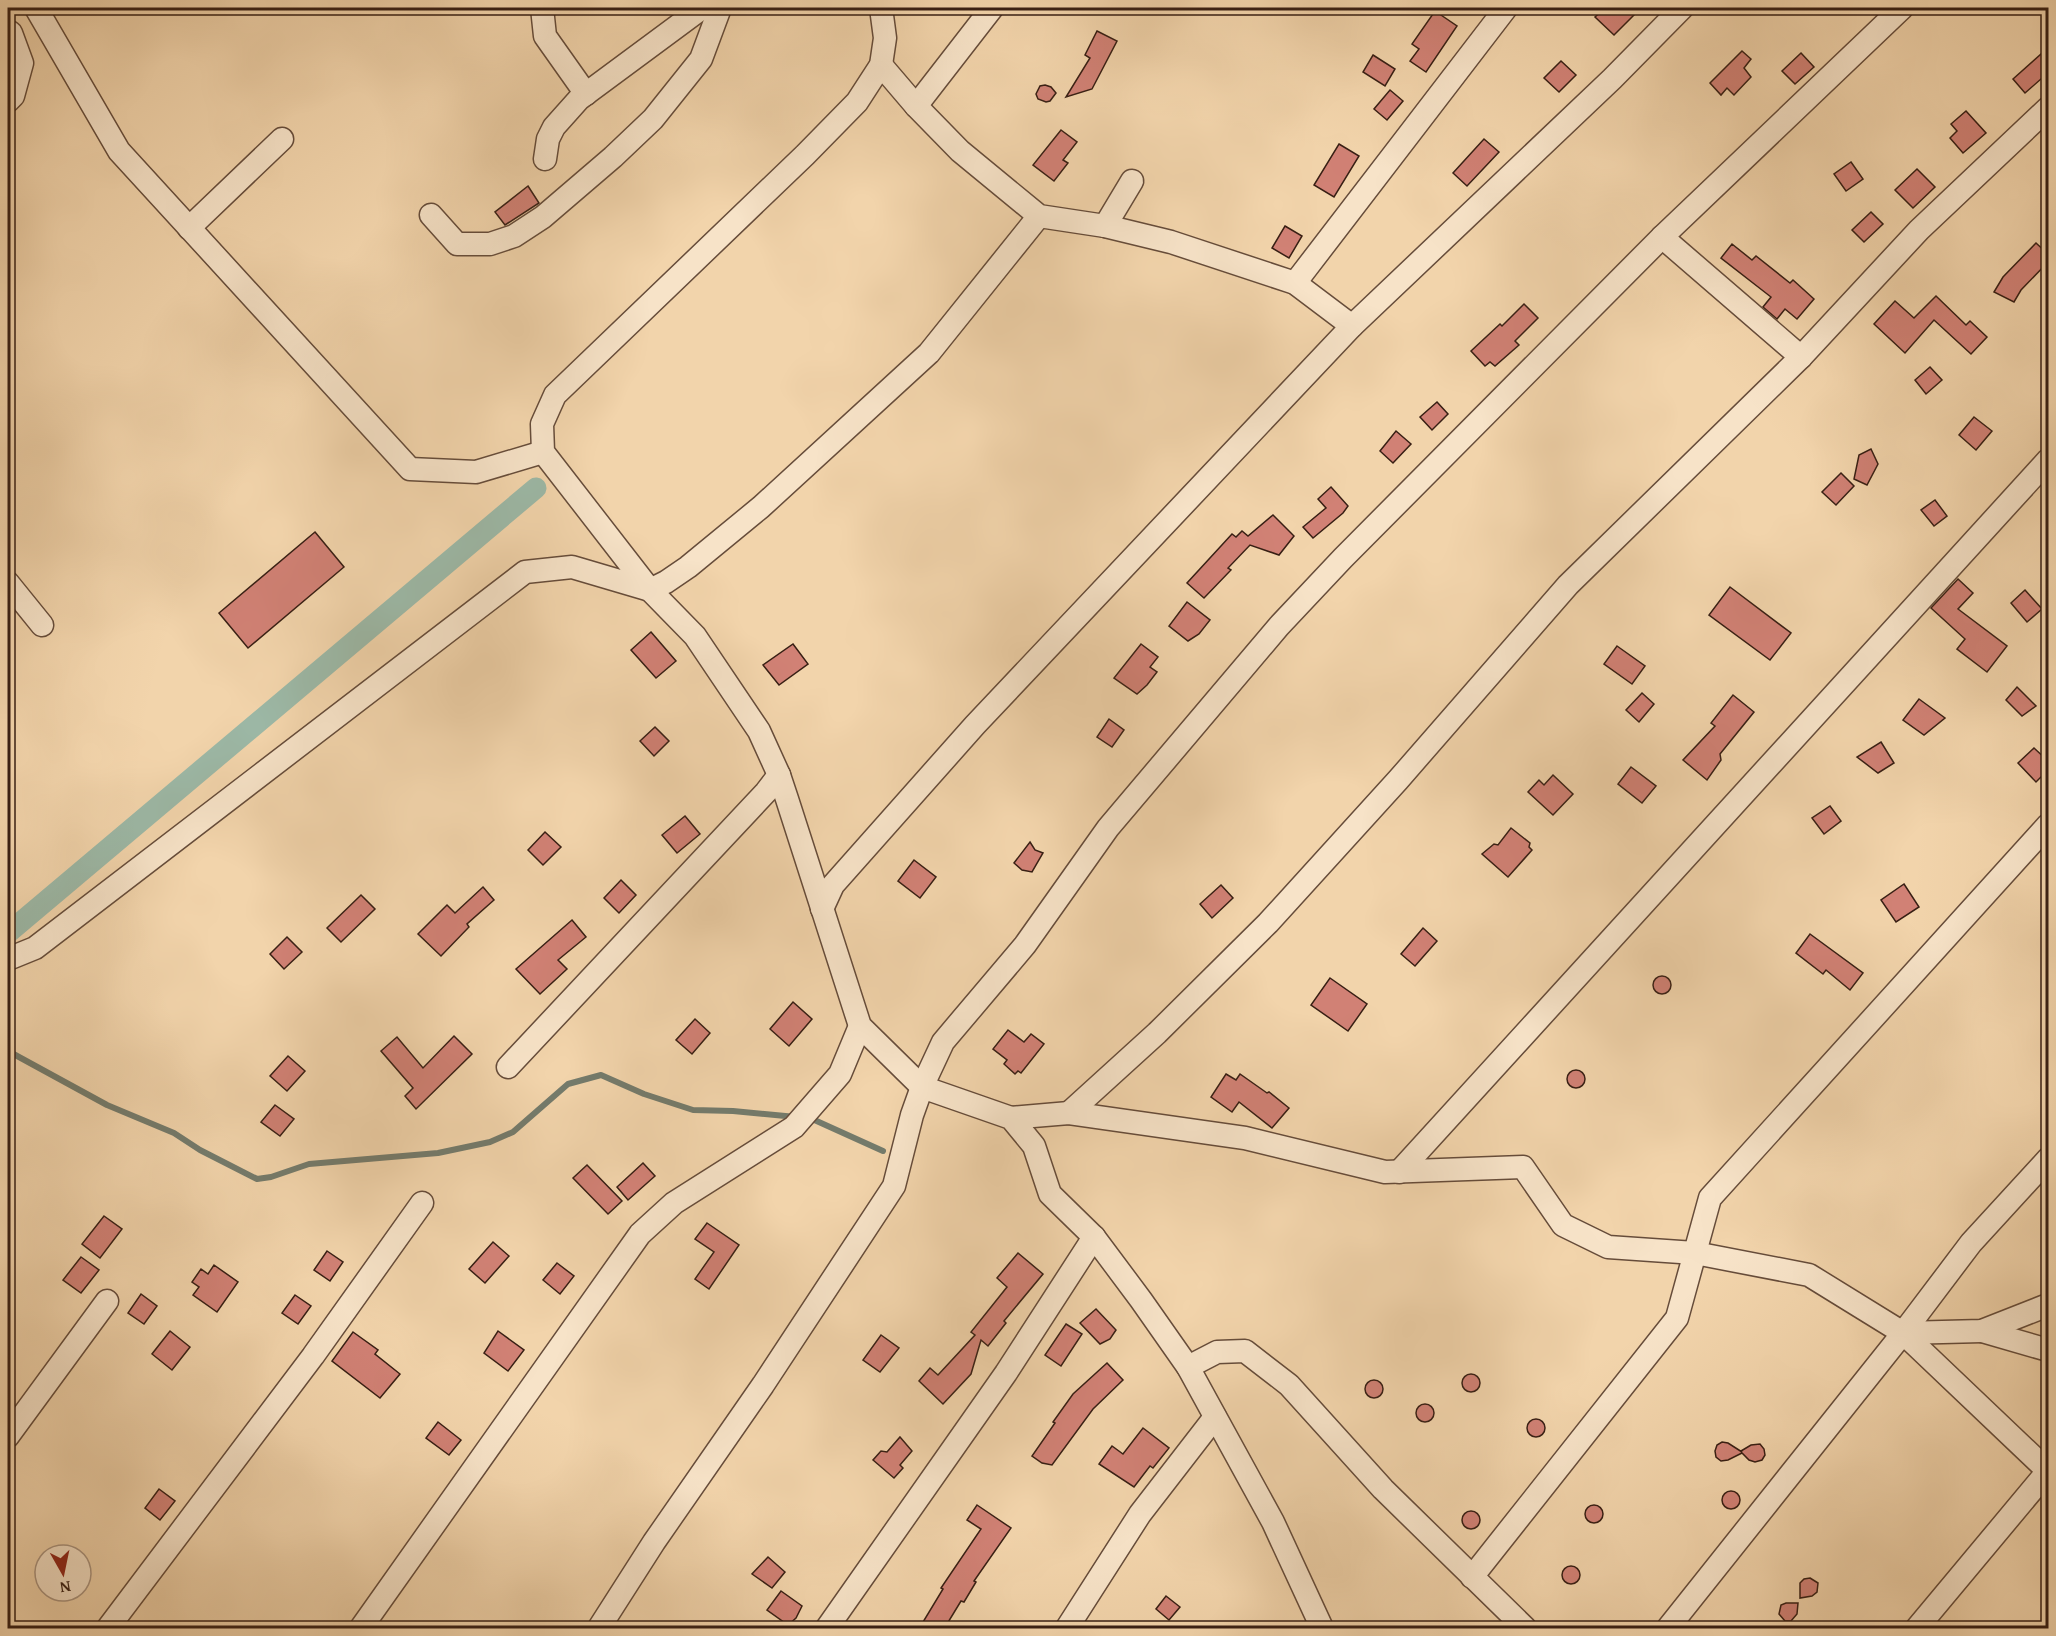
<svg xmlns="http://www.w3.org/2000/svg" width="2056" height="1636" viewBox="0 0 2056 1636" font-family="'Gentium Book Plus',serif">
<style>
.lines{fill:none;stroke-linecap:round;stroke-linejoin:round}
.stream{stroke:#747b6c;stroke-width:6}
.canal{stroke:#9cb8a6;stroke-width:21}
.building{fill:#d18175;stroke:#381f14;stroke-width:1.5}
.minor-casing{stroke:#664c3a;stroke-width:25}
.minor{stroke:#f7e3c8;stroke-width:22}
</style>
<rect width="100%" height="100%" fill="#f2d4ab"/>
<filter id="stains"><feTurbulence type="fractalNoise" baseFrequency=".00333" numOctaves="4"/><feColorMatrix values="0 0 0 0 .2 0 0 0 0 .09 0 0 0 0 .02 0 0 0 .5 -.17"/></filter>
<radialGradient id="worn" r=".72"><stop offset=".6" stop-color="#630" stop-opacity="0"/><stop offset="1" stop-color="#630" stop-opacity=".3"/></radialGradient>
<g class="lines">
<g class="stream">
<path d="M8,1051L107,1105L174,1133L200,1150L257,1179L271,1177L309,1164L438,1153L490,1142L513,1132L568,1084L601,1075L644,1094L693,1110L733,1111L796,1117"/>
<path d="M810,1118L883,1151"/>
</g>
<path class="canal" d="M8,933L536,488"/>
</g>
<g class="building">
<path d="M1605,8H1641L1614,35L1595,17Z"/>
<path d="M1435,11L1457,26L1426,72L1410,61L1419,49L1412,44Z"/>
<path d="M1097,31L1117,41L1092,89L1066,97L1090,58L1085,55Z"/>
<path d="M2049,47V72L2025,93L2013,79Z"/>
<path d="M1742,51L1751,59L1744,68L1751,77L1734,95L1727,88L1721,95L1710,83Z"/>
<path d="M1801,53L1814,67L1795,84L1782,71Z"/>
<path d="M1373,55L1395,69L1385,86L1363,72Z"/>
<path d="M1561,61L1576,75L1559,92L1544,78Z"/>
<path d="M1045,85L1051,87L1056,93L1050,101L1046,102L1038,99L1036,94L1040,86Z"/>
<path d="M1390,90L1403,101L1387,120L1374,109Z"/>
<path d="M1966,111L1986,133L1963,153L1950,138L1957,131L1951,124Z"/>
<path d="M1061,130L1077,142L1063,160L1068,163L1054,181L1033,165Z"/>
<path d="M1484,139L1499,152L1467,186L1453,173Z"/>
<path d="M1339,144L1359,156L1334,197L1314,185Z"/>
<path d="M1851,162L1863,179L1846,191L1834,174Z"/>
<path d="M1917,169L1935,187L1913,208L1895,190Z"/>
<path d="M528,186L539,203L505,225L495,212Z"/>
<path d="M1871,212L1883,224L1864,242L1852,230Z"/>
<path d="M1285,226L1302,236L1289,258L1272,248Z"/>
<path d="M2036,243L2049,255V261L2021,290L2014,302L1994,292L2003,277Z"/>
<path d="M1732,244L1752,260L1756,256L1790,283L1793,280L1814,299L1797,319L1785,309L1777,319L1763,307L1771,297L1721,258Z"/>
<path d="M1936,296L1966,325L1970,321L1987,337L1971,354L1934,320L1905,353L1874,324L1895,301L1914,318Z"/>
<path d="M1524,304L1538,318L1515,341L1519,345L1495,366L1490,362L1485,366L1471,351L1500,324L1502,326Z"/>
<path d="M1930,367L1942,380L1926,394L1915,380Z"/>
<path d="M1437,402L1448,414L1432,430L1420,417Z"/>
<path d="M1974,417L1992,431L1976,450L1959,435Z"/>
<path d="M1396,431L1411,444L1393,463L1380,451Z"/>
<path d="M1871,449L1878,464L1867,485L1854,479L1859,455Z"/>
<path d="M1841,473L1854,486L1836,505L1822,492Z"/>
<path d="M1331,487L1348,506L1343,513L1313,538L1303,527L1326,508L1318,499Z"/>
<path d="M1935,500L1947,516L1934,526L1921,510Z"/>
<path d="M1273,515L1294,536L1279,555L1250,545L1228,568L1231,570L1204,598L1187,583L1232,534L1236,537L1242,531L1248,536Z"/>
<path d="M315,532L344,567L248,648L219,613Z"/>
<path d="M1958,579L1973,593L1958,609L2007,646L1987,672L1957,649L1965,639L1931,608Z"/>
<path d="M1730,587L1791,633L1770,660L1709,615Z"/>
<path d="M2025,590L2042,609L2027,622L2011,603Z"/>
<path d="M1187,602L1210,620L1199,634L1188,641L1169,626Z"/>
<path d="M651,632L676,661L656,678L631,650Z"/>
<path d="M793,644L808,664L779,685L763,665Z"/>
<path d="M1141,644L1158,657L1150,667L1157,672L1147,685L1137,694L1114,678Z"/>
<path d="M1617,646L1645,666L1632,684L1604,664Z"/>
<path d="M2017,687L2036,706L2022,716L2006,700Z"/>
<path d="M1642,693L1654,704L1639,722L1626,710Z"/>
<path d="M1733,695L1754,712L1720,754L1721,760L1707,780L1683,760L1715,726L1711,723Z"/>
<path d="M1919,699L1945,718L1924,735L1903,720Z"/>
<path d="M1109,719L1124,730L1112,747L1097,737Z"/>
<path d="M655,727L669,741L654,756L640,741Z"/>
<path d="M1881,742L1894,763L1878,773L1857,757Z"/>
<path d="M2034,748L2049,762V769L2036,782L2018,763Z"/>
<path d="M1631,767L1656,786L1642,803L1618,784Z"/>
<path d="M1553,775L1573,794L1553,815L1528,792L1539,780L1544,785Z"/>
<path d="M1830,806L1841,821L1824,834L1812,818Z"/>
<path d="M685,816L700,834L677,853L662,835Z"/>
<path d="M1511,828L1530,843L1529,847L1532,850L1508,877L1482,854L1494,844L1498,845Z"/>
<path d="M545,832L561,847L543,865L528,850Z"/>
<path d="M1030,842L1035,850L1043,853L1032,872L1022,870L1014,863Z"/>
<path d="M914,860L936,877L920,898L898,881Z"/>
<path d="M621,880L636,895L619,913L604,898Z"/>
<path d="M1904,884L1919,907L1896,922L1881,900Z"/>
<path d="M1221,885L1233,898L1212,918L1200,904Z"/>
<path d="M483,887L494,900L467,924L469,927L441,956L418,934L447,905L455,913Z"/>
<path d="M361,895L375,909L341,942L327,928Z"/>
<path d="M572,920L586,937L558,960L567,969L540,994L516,969Z"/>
<path d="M1423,928L1437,941L1415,966L1401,954Z"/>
<path d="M1810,934L1863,973L1850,990L1826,970L1823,974L1796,953Z"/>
<path d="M287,937L302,952L284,969L270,954Z"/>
<circle cx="1662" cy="985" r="9"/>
<path d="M1330,978L1367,1004L1348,1031L1311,1005Z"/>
<path d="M793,1002L812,1019L789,1046L770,1029Z"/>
<path d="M695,1019L710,1033L692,1054L676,1040Z"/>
<path d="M1008,1030L1024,1042L1031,1034L1044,1044L1021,1073L1018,1071L1015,1074L1004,1064L1007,1060L993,1049Z"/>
<path d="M454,1036L472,1054L416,1109L405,1096L413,1088L381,1051L397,1037L423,1068Z"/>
<path d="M288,1056L305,1071L287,1091L270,1076Z"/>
<circle cx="1576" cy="1079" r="9"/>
<path d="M1226,1074L1236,1080L1240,1074L1267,1093L1269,1092L1289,1108L1272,1128L1239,1102L1232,1112L1211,1097Z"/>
<path d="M275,1105L294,1119L280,1136L261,1122Z"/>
<path d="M643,1163L655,1176L628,1200L617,1187Z"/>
<path d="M587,1165L622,1201L608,1214L573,1178Z"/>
<path d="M104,1216L122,1229L100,1258L82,1244Z"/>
<path d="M707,1223L739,1245L709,1289L695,1279L714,1252L695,1239Z"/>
<path d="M493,1242L509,1256L485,1283L469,1269Z"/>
<path d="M327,1251L343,1262L330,1281L314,1270Z"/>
<path d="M1018,1253L1043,1274L1004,1321L1006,1323L988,1346L981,1340L971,1374L943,1404L919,1381L930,1368L938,1375L975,1335L971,1332L1007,1287L997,1278Z"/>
<path d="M81,1257L99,1270L81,1293L63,1280Z"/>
<path d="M557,1263L574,1276L560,1294L543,1280Z"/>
<path d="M214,1265L238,1282L217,1312L193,1295L199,1287L192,1282L201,1269L208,1274Z"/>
<path d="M141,1294L157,1306L144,1324L128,1313Z"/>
<path d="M295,1295L311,1306L298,1324L282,1313Z"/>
<path d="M1096,1309L1116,1330L1110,1339L1100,1344L1080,1323Z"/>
<path d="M1066,1324L1082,1334L1061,1366L1045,1355Z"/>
<path d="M170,1331L190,1347L172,1370L152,1354Z"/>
<path d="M498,1331L524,1350L508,1371L484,1353Z"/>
<path d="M353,1332L378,1350L375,1354L400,1374L380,1398L332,1361Z"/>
<path d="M881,1335L899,1348L880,1372L863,1360Z"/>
<path d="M1107,1363L1123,1380L1093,1409L1052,1465L1042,1463L1032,1456L1055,1423L1053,1422L1073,1394Z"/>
<circle cx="1471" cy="1383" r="9"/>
<circle cx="1374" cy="1389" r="9"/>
<circle cx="1425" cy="1413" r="9"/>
<circle cx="1536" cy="1428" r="9"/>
<path d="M438,1422L461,1440L449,1455L426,1438Z"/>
<path d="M1143,1428L1169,1448L1153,1468L1150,1466L1134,1487L1099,1464L1112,1446L1123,1454Z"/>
<path d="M900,1437L912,1451L900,1465L903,1468L894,1478L873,1460L881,1451L887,1452Z"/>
<path d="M1722,1442L1728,1443L1742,1452L1741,1451L1751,1445L1760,1444L1764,1449L1765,1455L1762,1460L1755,1462L1749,1460L1742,1453L1728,1460L1721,1461L1716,1457L1715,1451L1717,1445Z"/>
<path d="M159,1489L175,1501L160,1520L145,1508Z"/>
<circle cx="1731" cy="1500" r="9"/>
<circle cx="1594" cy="1514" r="9"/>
<path d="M977,1505L1011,1528L974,1581L976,1582L964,1602L961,1601L944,1629H933L923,1622L943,1589L941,1588L981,1529L967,1520Z"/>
<circle cx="1471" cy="1520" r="9"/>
<path d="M768,1557L785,1572L772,1588L752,1574Z"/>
<circle cx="1571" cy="1575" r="9"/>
<path d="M1810,1578L1818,1583L1817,1592L1812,1596L1800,1598V1583L1804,1579Z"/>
<path d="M781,1591L802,1606L796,1618L788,1625L767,1610Z"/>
<path d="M1166,1596L1180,1607L1169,1620L1156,1609Z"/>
<path d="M1786,1603H1798L1797,1614L1791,1621H1785L1779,1614L1781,1605Z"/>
</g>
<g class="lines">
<g class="minor-casing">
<g id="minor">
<path d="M36,8L119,151L410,469L476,472L543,452"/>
<path d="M542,8L545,36L586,94"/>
<path d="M881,8L885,38L881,65L857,102L805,155L555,395L542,424L543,452L650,590L695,636L759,731L779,775L787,799L860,1026L922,1087L1011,1118L1034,1146L1050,1194L1094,1237L1141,1300L1188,1367L1273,1522L1322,1628"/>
<path d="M8,31L11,33L22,63L13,96L8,101"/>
<path d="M881,65L916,106L960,151L1039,216L1105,226L1171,242L1295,283L1352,326"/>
<path d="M916,106L992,8"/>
<path d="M545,159L548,139L554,127L579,99L702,8"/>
<path d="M431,215L457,244H490L514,236L543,217L613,157L653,119L701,59L720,8"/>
<path d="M1105,226L1132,181"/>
<path d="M189,228L282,139"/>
<path d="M1662,237L1801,357"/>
<path d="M1295,283L1506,8"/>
<path d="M8,583L42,625"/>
<path d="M822,909L833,885L975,725L1352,326L1612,79L1682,8"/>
<path d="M8,959L35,948L525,572L572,567L650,590L666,582L688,567L761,507L929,353L1039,216"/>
<path d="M508,1067L766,792L779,775"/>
<path d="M1069,1113L1157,1033L1268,923L1398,780L1568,585L1801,357L1919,230L2048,108"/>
<path d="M1011,1118L1069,1113L1245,1138L1385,1172L1523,1167L1563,1225L1608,1247L1695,1253L1809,1275L1903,1333L1982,1331L2048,1305"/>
<path d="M1399,1172L2048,460"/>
<path d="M1982,1331L2048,1350"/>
<path d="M1903,1333L2048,1471L1917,1628"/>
<path d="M1188,1367L1217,1352L1245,1351L1289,1385L1383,1489L1525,1628"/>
<path d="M8,1436L107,1301"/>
<path d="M1472,1577L1677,1318L1710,1198L2048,825"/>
<path d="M108,1628L313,1356L422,1203"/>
<path d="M361,1628L640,1234L674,1203L794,1127L840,1074L860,1026"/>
<path d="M599,1628L654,1542L763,1385L894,1186L912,1115L922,1087L943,1042L1025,945L1108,828L1279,626L1343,558L1662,237L1902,8"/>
<path d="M827,1628L1006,1373L1094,1237"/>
<path d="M1067,1628L1140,1514L1215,1417"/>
<path d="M1668,1628L1903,1333L1971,1243L2048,1159"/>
</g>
</g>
<use href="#minor" class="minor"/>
</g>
<rect width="2056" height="1636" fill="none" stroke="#f2d4ab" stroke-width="30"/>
<rect x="9" y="9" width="2038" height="1618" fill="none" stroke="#381f14" stroke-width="3"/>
<rect x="15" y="15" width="2026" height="1606" fill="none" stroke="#381f14" stroke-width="1.5"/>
<g transform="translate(63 1573) rotate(171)"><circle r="28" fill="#f7e3c8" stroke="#ab9580" stroke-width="1.5"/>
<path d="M0-4.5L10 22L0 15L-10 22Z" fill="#8f2418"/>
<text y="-9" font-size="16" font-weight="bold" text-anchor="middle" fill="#381f14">N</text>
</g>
<rect width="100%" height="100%" filter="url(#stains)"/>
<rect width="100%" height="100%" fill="url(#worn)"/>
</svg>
